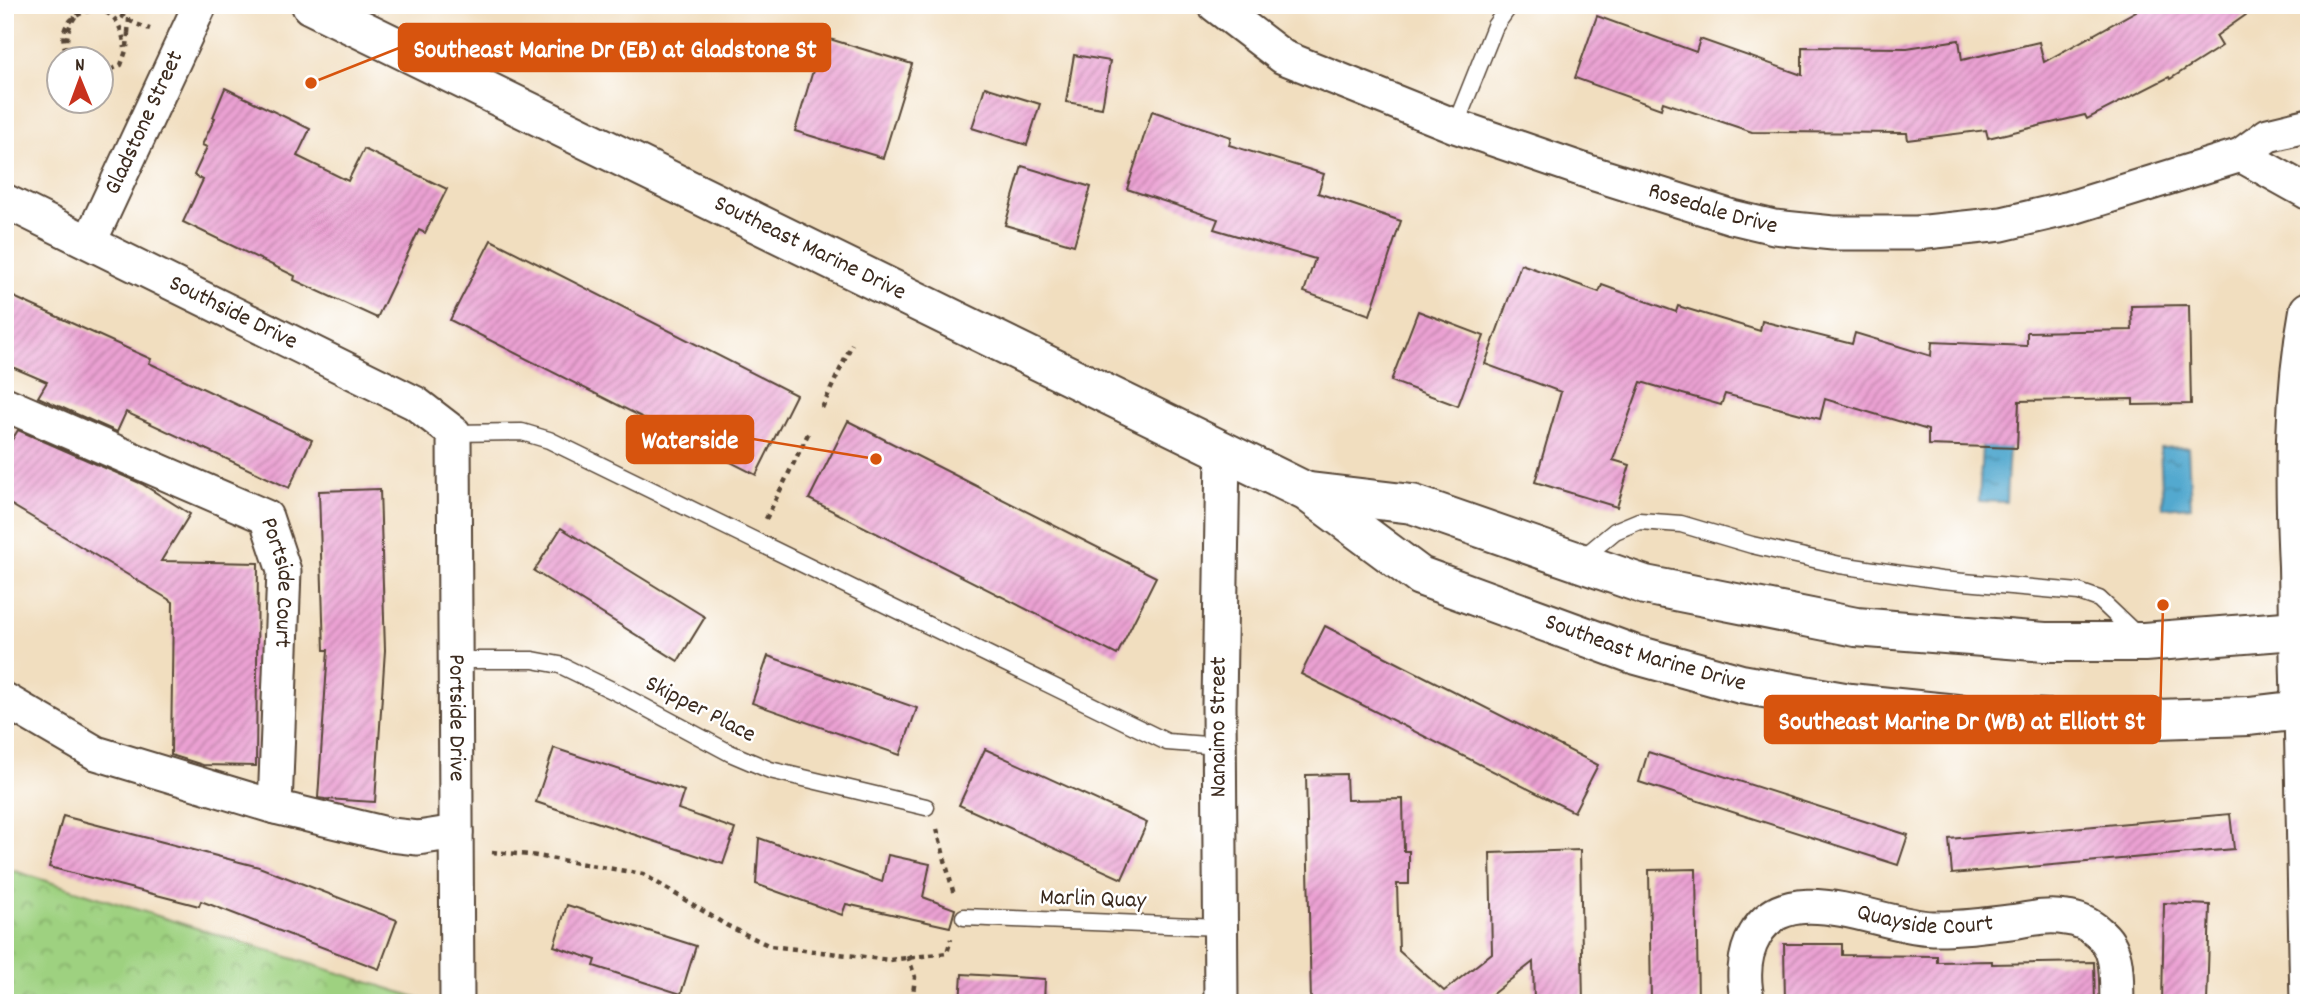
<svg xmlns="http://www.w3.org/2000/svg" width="2314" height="1008" viewBox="0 0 2314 1008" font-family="Dekko,sans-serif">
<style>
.park{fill:url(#park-crowns);stroke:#6c7e4f;stroke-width:2}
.water{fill:url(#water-ripples);stroke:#466a76;stroke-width:2}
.building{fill:url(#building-hatch)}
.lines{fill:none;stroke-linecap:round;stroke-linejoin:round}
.lane-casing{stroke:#564536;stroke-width:19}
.street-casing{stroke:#564536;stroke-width:37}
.secondary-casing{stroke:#564536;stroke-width:42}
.primary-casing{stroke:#564536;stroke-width:42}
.path{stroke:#564536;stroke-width:4.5;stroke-dasharray:5 5;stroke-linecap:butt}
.lane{stroke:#fff;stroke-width:16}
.street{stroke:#fff;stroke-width:33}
.secondary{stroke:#fff;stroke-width:38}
.primary{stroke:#fff;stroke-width:38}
.path-bridge{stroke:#564536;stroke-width:4.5;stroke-dasharray:5 5;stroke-linecap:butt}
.labels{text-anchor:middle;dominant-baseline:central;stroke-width:5;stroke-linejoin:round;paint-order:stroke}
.street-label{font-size:24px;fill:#3b2a1e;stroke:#fff}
.leader{fill:none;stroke:#d7540e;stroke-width:2.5}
.callout-dot{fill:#d7540e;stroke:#fff;stroke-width:2.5}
.callout{fill:#d7540e;stroke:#d7540e;stroke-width:2.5}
.callout-label{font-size:26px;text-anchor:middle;font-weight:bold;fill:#fff}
</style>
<defs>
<pattern id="park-crowns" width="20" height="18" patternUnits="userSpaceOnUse" patternTransform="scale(1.75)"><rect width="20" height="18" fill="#9ed180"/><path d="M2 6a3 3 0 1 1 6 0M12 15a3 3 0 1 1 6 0" fill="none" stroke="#82aa68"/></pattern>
<pattern id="water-ripples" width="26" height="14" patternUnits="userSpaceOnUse" patternTransform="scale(1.75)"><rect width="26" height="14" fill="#52a9cf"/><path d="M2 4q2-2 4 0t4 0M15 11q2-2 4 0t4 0" fill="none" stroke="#458aa7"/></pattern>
<pattern id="building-hatch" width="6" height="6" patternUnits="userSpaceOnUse" patternTransform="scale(1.75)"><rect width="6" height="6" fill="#eba1d3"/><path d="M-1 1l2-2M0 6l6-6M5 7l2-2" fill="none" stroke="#c083ab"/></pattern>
</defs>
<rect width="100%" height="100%" fill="#fff"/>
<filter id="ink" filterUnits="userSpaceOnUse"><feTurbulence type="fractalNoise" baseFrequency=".0143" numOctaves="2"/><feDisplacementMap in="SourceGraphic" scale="14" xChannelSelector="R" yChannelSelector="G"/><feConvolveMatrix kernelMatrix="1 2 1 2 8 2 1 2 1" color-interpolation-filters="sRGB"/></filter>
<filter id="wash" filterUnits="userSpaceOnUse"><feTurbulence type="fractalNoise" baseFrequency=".00686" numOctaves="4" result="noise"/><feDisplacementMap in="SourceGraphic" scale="28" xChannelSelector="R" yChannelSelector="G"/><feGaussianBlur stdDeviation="1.57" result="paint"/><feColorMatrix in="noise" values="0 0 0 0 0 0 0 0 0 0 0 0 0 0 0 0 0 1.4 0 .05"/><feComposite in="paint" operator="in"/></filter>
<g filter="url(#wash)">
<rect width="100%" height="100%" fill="#f1debf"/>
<path class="park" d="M5,868L425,1000V1003H5Z"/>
<g class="water">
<path d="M1982,446L2009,447L2006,502L1979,501Z"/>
<path d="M2188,447L2191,506L2163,508L2160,448Z"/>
</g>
<g id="blocks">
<g class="building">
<path d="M2147,5H2260L2216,36L2222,46L2170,79L2169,77L2087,119L2085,115L1988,138L1986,130L1908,140L1907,133L1752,132L1663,102L1661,109L1575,78L1597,16L1696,52L1700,39L1802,75V47L1907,48L1959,40L1962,60L2039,42L2044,62Z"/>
<path d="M823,37L912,64L883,158L795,131Z"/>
<path d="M1074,55L1110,61L1102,108L1066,102Z"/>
<path d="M985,87L1040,104L1027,145L972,128Z"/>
<path d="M225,88L310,129L297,156L348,181L364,149L447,189L425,233L419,230L377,318L294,280L295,276L183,222L203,180L194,175L207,147L202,145L215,118L213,117Z"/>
<path d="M1152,111L1231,137L1229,145L1324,174L1318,193L1401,221L1370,315L1304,292L1315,259L1214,229L1218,219L1127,189Z"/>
<path d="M1022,166L1091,187L1074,245L1005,225Z"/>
<path d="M491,240L796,395L756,475L450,320Z"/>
<path d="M1521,264L1599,292L1602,285L1676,312L1678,306L1760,331L1762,321L1852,344L1855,333L1931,356L1932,342L2027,346V332L2132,330L2131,306L2189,305L2191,404L2133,405V399L2019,401L2017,448L1928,445V430L1825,399L1820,419L1725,394L1721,405L1641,382L1613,460L1630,465L1617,507L1535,482L1561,392L1485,364Z"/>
<path d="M5,293L151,359L149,363L312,440L289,488L126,412L117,432L38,397L47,382L5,364Z"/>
<path d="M1418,311L1484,336L1458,406L1391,381Z"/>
<path d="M848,421L1156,577L1117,655L809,499Z"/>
<path d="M18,430L142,484L190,514L161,561L258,563L256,766L203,765L171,755L173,602L5,501V451Z"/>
<path d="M380,489L385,650L375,802L325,799L318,798L328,650H324L319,491Z"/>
<path d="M561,528L705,617L678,661L534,571Z"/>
<path d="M1325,626L1598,765L1574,812L1301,674Z"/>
<path d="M768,656L917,708L900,755L752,703Z"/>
<path d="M554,748L684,791L678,809L735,829L723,864L536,802Z"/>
<path d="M985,749L1147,823L1122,879L959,805Z"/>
<path d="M1648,752L1908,835L1898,865L1639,782Z"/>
<path d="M1346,774L1347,800L1403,799L1404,851H1409V884H1397L1399,951L1444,991L1492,953L1490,853L1580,850L1583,1003H1534L1533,962L1481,1003H1311L1306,775Z"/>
<path d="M2230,814L2234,849L1952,874L1949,839Z"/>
<path d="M63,816L259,867L397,920L379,969L201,901L199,906L49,867Z"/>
<path d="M759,838L882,882L888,855L930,864L923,897L955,909L950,927L846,904L842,915L756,884Z"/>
<path d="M1696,869L1698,1003H1651L1649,870Z"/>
<path d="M2164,903L2210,905L2207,1003H2162Z"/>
<path d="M567,905L696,946L681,994L594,966L596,960L554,946Z"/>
<path d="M1784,944H1842V955L1937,956V962L1992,961V964L2094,962L2095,1003H1785Z"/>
<path d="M962,974L1045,979L1044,1003H960Z"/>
</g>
</g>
</g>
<g filter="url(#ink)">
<use href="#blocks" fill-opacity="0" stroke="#564536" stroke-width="2"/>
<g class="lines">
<g class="lane-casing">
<g id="lane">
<path d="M1455,126L1495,26L1510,5"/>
<path d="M454,433L522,432L549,440L1167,742L1219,746"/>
<path d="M1579,561L1615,531L1639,521L1681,524L1752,545L1840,565L1941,580L2079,592L2099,599L2140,638"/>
<path d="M455,660H533L560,665L620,694L730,753L770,770L926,807"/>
<path d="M964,917L1220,927"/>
</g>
</g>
<g class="street-casing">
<g id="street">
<path id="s1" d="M1215,5L1283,57L1455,126L1595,174L1732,217L1774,227L1833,233H1917L2002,224L2070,208L2241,155L2268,135L2309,125"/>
<path d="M2241,155L2309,193"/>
<path id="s2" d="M5,201L415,403L454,433L457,1003"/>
<path id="s3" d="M90,241L200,5"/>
<path id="s4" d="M5,404L266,517L284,571L275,807"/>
<path d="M5,700L96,753L275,807L391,835L418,838L456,832"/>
<path d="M2301,710L2307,1003"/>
<path id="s5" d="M1221,1003L1219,706L1223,450"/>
<path id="s6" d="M1748,1003C1743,981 1743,955 1755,935C1789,875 1880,927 1933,928C1962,929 1990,924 2018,921C2034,918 2050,915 2066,918C2078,919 2090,925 2099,933C2120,949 2116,980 2117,1003"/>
</g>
</g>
<g class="secondary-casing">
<path id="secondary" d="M2301,710C2299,662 2299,614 2298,566C2294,481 2293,396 2309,311"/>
</g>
<g class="primary-casing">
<g id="primary">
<path id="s7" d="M311,5L1307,492L1420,576L1633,654L1741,684L1850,703L1976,716L2095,721L2249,716L2309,709"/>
<path d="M1310,492L1412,504L1645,585L1856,627L2045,642H2144L2309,629"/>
</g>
</g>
<g class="path">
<path d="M103,5L136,24L150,29"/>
<path d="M70,60C63,38 68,17 89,5"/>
<path d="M102,74L121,65L127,48L128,33"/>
<path d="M822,408L852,344"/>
<path d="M766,519L810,430"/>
<path d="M937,829L954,895"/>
<path d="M492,852L531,855L643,874L726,925L770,946L890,960L947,953L951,939"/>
<path d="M908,956L915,977L912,1003"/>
<path d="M5,995L21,1003"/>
</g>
<use href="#lane" class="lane"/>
<use href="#street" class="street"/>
<use href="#secondary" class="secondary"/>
<use href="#primary" class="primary"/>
<g class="path-bridge">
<path d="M128,33L130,5"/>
<path d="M68,60C66,51 62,41 64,32C68,15 93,4 109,14C120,21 123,36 125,48"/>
</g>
</g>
</g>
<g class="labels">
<g class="street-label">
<text stroke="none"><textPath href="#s3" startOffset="130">Gladstone Street</textPath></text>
<text stroke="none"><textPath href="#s1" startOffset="542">Rosedale Drive</textPath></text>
<text stroke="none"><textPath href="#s7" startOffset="555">Southeast Marine Drive</textPath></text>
<text stroke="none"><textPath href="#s2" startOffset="254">Southside Drive</textPath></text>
<text stroke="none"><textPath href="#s4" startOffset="352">Portside Court</textPath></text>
<text stroke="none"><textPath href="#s7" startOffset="1488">Southeast Marine Drive</textPath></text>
<text transform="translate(700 710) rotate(27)">Skipper Place</text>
<text stroke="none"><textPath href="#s2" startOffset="791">Portside Drive</textPath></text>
<text stroke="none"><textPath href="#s5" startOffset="276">Nanaimo Street</textPath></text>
<text transform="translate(1093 900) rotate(2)">Marlin Quay</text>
<text stroke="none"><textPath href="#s6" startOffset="252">Quayside Court</textPath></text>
</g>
</g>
<path class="leader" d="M311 83L399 48M876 459L753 439M2163 605L2160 720"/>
<g class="callout-dot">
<circle cx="311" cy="83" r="7"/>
<circle cx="876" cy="459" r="7"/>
<circle cx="2163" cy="605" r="7"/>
</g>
<g class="callout">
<rect x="399" y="24" width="431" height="47" rx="7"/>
<rect x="627" y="416" width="126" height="47" rx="7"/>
<rect x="1765" y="696" width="395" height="47" rx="7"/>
</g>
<g class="callout-label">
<text x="615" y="57">Southeast Marine Dr (EB) at Gladstone St</text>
<text x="690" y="448">Waterside</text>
<text x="1962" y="729">Southeast Marine Dr (WB) at Elliott St</text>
</g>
<rect width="2314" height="1008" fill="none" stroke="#fff" stroke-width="28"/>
<g transform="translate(80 80) rotate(359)"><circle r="33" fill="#ffffff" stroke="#b1aaa5" stroke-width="2"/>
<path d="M0-5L12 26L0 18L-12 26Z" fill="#c8321e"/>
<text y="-10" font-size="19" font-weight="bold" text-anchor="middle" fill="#3b2a1e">N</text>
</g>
</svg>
